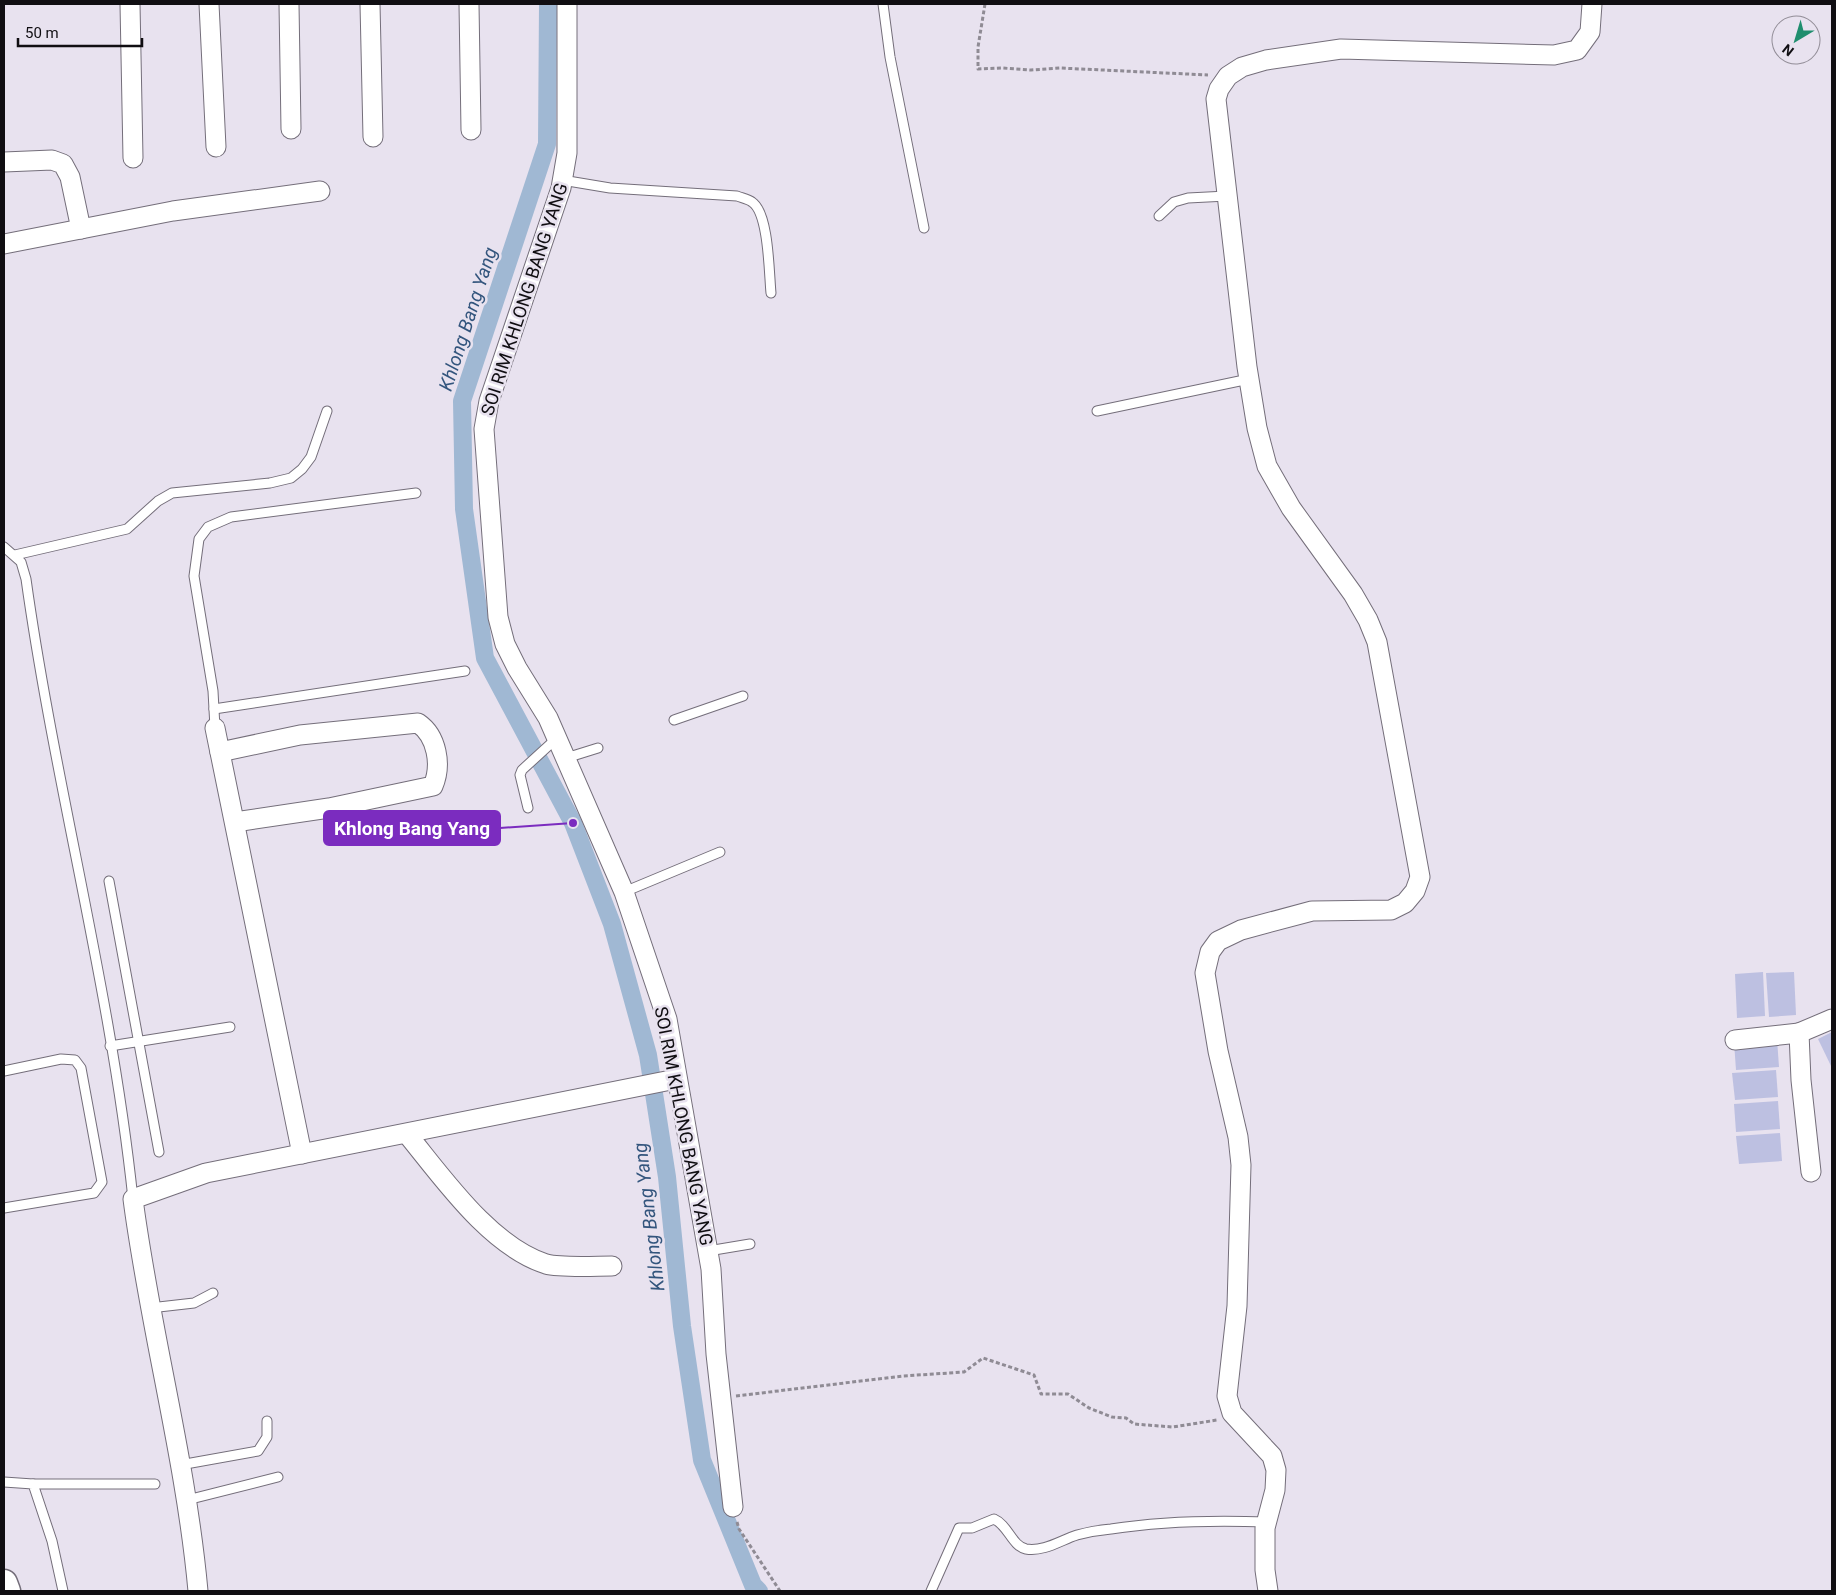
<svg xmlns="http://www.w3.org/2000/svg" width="1836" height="1595" viewBox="0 0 1836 1595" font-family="Roboto,sans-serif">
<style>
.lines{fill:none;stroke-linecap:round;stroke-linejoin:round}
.canal{stroke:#a0b8d3;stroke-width:18}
.building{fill:#bdc0e1}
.lane-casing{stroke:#746e7a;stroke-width:11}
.street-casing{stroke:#746e7a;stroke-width:21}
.secondary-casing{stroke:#746e7a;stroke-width:29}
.path{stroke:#8f8b94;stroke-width:3;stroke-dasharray:4 2.5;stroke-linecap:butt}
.lane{stroke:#fff;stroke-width:9}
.street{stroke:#fff;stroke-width:19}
.secondary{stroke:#fff;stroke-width:26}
.labels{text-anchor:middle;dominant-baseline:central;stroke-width:5;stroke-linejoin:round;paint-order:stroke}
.street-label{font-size:18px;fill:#100e12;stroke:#e8e2ef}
.water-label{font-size:19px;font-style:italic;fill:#33557d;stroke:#e8e2ef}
.leader{fill:none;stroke:#7b2cbf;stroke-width:2}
.callout-dot{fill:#7b2cbf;stroke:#e8e2ef;stroke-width:2}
.callout{fill:#7b2cbf;stroke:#7b2cbf;stroke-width:2}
.callout-label{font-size:19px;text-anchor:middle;font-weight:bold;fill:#fff}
</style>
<rect width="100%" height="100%" fill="#e8e2ef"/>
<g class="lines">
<path class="canal" d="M548,4L547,144L462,401L464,509L485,658L573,823L612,924L648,1055L667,1177L682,1326L702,1460L753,1585L759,1591"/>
</g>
<g class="building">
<path d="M1763,972L1765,1016L1737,1018L1735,974Z"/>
<path d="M1794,972L1796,1015L1769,1017L1766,973Z"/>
<path d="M1832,1032V1068L1818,1039Z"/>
<path d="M1777,1039L1779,1067L1736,1070L1734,1042Z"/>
<path d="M1776,1070L1778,1097L1735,1100L1732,1073Z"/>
<path d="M1778,1101L1780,1129L1736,1132L1734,1104Z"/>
<path d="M1780,1133L1782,1161L1739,1164L1736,1136Z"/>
</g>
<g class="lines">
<g class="lane-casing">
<g id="lane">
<path d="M883,4L890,57L924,228"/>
<path d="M562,180L610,188L737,196C742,198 748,199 752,202C769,213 769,274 771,293"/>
<path d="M1159,216L1174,202L1188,198L1227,196"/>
<path d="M1097,411L1249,379"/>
<path d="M4,547L21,562L26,579C55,786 111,990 133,1199"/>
<path d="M15,555L127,529L158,501L172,493L270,483L291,478L302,469L311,457L327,411"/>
<path d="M214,709L465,671"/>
<path d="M674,720L743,696"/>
<path d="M215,728L213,691L194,576L199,539L208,527L231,517L416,493"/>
<path d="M566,758L598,748"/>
<path d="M528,808L520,775L522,770L557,738"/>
<path d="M109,881L159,1152"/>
<path d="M624,892L720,852"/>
<path d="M110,1046L230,1027"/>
<path d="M4,1071L61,1059L75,1060L81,1068L102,1182L94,1193L4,1208"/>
<path d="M708,1251L750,1244"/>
<path d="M150,1308L194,1303L213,1293"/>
<path d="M180,1465L258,1451L267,1437V1421"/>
<path d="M4,1482L33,1484L52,1541L63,1591"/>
<path d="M33,1484H155"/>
<path d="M187,1500L278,1477"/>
<path d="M931,1591L959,1528H972L994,1519C1008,1525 1012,1546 1026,1549C1044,1552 1061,1540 1077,1535C1088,1532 1100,1530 1111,1529C1162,1521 1215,1520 1267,1522"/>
</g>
</g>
<g class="street-casing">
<g id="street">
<path d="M130,4L133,158"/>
<path d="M209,4L216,147"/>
<path d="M289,4L291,129"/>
<path d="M370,4L373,137"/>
<path d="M469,4L471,130"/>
<path d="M567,4V153L561,188L489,401L484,429L498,617L505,644L517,668L548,718L624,892L667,1019L711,1269L716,1354L733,1507"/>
<path d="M4,162L52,160L63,164L70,177L81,229"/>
<path d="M4,244L173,211L320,191"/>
<path d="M215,728L302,1154"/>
<path d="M220,752L300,735L418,723C437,736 442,765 433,786L329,808L235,822"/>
<path d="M1735,1040L1799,1033"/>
<path d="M407,1134C443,1178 490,1246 546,1264C561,1268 595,1266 612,1266"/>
<path d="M1811,1172L1801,1080L1799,1033L1832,1019"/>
<path d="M198,1591C186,1459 150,1330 133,1199L206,1173L676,1079"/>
<path d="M1268,1591L1265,1570V1528L1275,1490L1276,1470L1272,1456L1232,1413L1227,1396L1237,1306L1241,1165L1238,1137L1218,1051L1205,973L1210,952L1218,941L1241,930L1312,911L1391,910L1405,903L1415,891L1420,877L1377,642L1368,620L1353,594L1291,508L1267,466L1257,428L1247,367L1216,99L1219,89L1228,76L1242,67L1266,60L1341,49L1554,55L1577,50L1590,32L1592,4"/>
</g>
</g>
<g class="secondary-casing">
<path id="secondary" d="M4,1583L7,1591"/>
</g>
<g class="path">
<path d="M985,4L978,47V69L1002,68L1031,70L1060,68L1208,75"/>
<path d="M736,1396L903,1376L964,1372L983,1358L1034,1375L1041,1394H1068L1089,1408L1112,1417L1126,1418L1134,1424L1173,1427L1217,1420"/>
<path d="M737,1522L739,1529L780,1591"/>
</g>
<use href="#lane" class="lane"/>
<use href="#street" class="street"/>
<use href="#secondary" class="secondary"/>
</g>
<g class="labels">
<g class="street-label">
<text transform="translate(524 299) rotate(-72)">SOI RIM KHLONG BANG YANG</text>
<text transform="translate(684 1126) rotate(79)">SOI RIM KHLONG BANG YANG</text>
</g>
<g class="water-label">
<text transform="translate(468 319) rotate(-72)">Khlong Bang Yang</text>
<text transform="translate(649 1217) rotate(-97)">Khlong Bang Yang</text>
</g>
</g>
<path class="leader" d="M573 823L500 828"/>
<circle class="callout-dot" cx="573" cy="823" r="5"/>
<rect class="callout" x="324" y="811" width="176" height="34" rx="5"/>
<g class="callout-label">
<text x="412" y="835">Khlong Bang Yang</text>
</g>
<rect width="1836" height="1595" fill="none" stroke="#100e12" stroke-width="10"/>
<g transform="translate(1796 40) rotate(218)"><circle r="24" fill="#e8e2ef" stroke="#928d97"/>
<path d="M0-4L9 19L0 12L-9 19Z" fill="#1f8e6e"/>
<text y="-8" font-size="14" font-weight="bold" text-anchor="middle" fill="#100e12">N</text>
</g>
<path d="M18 38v8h124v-8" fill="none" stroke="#100e12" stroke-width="2.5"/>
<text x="25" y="38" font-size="15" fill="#100e12" stroke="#e8e2ef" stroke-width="4" paint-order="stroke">50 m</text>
</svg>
